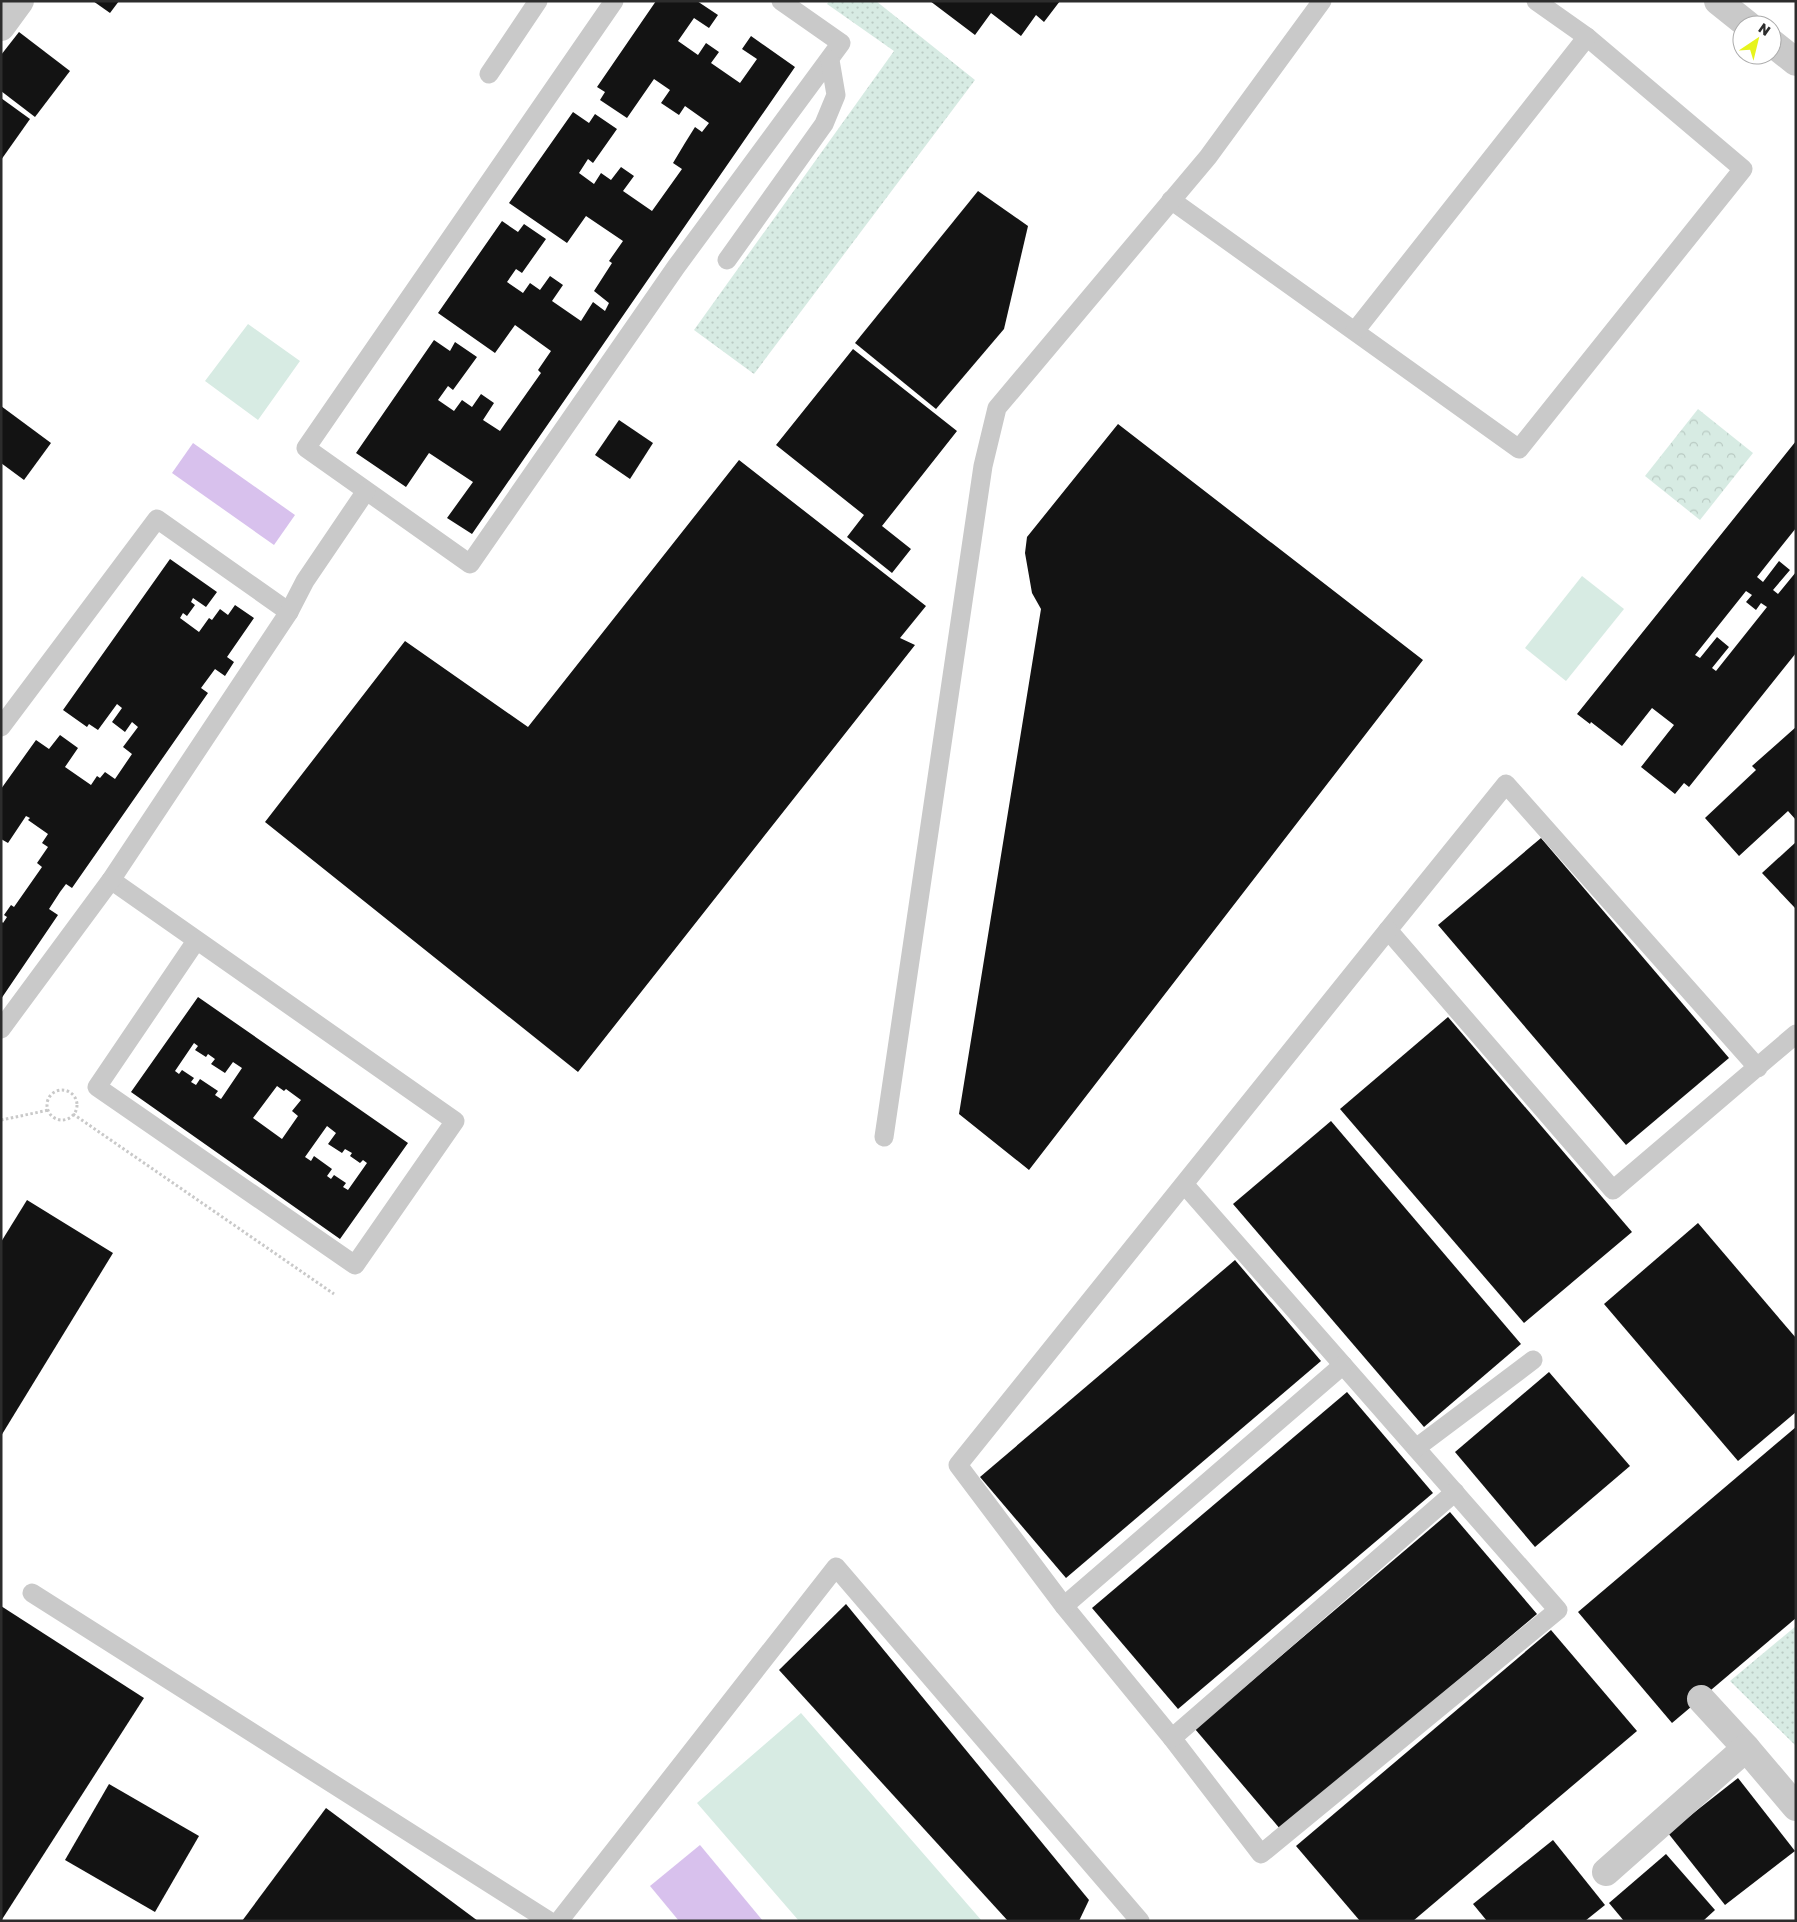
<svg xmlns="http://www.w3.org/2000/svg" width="1797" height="1922" viewBox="0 0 1797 1922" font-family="'Golos Text',sans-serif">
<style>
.grass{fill:url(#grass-dots)}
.forest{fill:url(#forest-crowns)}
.pitch{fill:#d7ebe3}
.water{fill:#d8c1ed}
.building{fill:#131313;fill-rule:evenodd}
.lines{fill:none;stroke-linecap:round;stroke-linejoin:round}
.path{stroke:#c9c9c9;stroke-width:3;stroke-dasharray:2.5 2.5;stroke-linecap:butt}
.lane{stroke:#c9c9c9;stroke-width:19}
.street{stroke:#c9c9c9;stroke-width:28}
</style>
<defs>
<pattern id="grass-dots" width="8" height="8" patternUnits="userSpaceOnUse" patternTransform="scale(1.25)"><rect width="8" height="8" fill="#d7ebe3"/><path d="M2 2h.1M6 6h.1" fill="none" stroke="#b9cac3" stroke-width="1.8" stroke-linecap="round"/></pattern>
<pattern id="forest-crowns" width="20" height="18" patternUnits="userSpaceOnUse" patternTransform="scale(1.25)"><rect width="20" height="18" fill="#d7ebe3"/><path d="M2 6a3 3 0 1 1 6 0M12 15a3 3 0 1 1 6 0" fill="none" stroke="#b9cac3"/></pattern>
</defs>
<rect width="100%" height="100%" fill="#fff"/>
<g class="grass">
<path d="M829,1H876L975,80L754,374L694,330L894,51L827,4Z"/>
<path d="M1796,1626V1746L1730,1681Z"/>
</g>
<path class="forest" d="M1698,409L1753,453L1700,520L1645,476Z"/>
<g class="pitch">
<path d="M248,324L300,361L258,420L205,381Z"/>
<path d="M1582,576L1624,609L1566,681L1525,648Z"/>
<path d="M801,1713L982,1921H799L697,1803Z"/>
</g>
<g class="water">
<path d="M193,443L295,515L274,545L172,473Z"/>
<path d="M700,1845L763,1921H679L650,1886Z"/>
</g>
<g class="building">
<path d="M93,1H119L110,13Z"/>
<path d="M656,1H697L718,15L709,28L694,18L678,41L698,55L706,43L719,52L711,63L740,83L757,59L742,49L751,36L795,67L472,534L447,518L473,482L429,453L406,487L356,453L434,340L450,351L455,342L477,357L453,390L448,386L438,400L454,411L462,400L472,407L481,394L494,403L483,420L500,431L541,373L538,370L551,351L515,325L495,353L438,313L502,221L518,232L524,224L546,239L522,273L516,269L507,282L523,293L530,283L540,290L550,276L563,285L552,301L581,321L593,302L605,311L609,303L594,291L612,263L609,261L623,241L586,216L567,243L509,203L573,112L589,123L595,114L617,129L593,163L588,159L579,173L594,184L601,173L611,180L621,167L634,176L623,191L652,211L682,169L673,163L685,143L695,127L702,132L709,123L685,106L679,115L661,103L670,90L654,79L627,118L600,100L605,92L597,87Z"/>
<path d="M930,1H1060L1044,22L1036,15L1021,36L991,13L975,35Z"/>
<path d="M19,32L70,71L35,117L1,91V55Z"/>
<path d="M1,98L30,119L1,160Z"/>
<path d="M978,191L1028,226L1004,329L936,409L855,343Z"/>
<path d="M853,349L957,431L882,526L911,549L892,573L847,537L864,515L776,445Z"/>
<path d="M1,406L51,443L24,480L1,463Z"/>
<path d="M619,420L653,443L630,479L595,455Z"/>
<path d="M1118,424L1423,660L1029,1170L959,1114L1041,609L1032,593L1025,553L1027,537Z"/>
<path d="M1796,441V528L1757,577L1763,582L1779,561L1790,570L1773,590L1778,594L1796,572V653L1689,787L1684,783L1675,794L1641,767L1674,725L1652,708L1622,746L1591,722L1590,724L1577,714ZM1746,591L1752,595L1746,602L1756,610L1761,603L1767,607L1716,671L1712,668L1729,647L1717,637L1700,658L1695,655Z"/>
<path d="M739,460L926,606L900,638L915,645L578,1072L265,822L405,641L528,727Z"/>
<path d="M170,559L217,592L206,607L193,598L191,602L195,605L187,616L183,613L180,618L199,632L209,618L212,620L220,609L228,615L235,605L254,618L227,657L234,662L225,676L215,669L201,688L208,693L72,888L66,884L60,892L49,909L58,915L1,999V921L3,923L7,917L4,915L11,905L14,907L42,867L37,863L48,847L42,843L48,834L28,820L30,818L26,816L8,843L1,839V789L36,740L49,749L60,735L78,748L65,767L91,785L97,776L100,778L105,772L115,779L132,754L123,747L138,727L132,722L125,732L112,722L122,708L117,704L98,730L89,724L87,727L63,710Z"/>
<path d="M1796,727V820L1788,811L1739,856L1705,818L1756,770L1752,766Z"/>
<path d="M1541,838L1729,1058L1626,1145L1438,925Z"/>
<path d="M1796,842V907L1795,908L1762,873Z"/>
<path d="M198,997L408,1143L340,1239L131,1092ZM194,1043L198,1046L195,1050L206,1057L208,1054L215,1059L211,1064L225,1073L233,1062L242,1068L221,1099L215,1095L218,1091L200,1079L196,1085L191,1082L194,1078L182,1070L179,1074L175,1071ZM277,1086L284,1091L286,1089L301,1100L292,1111L298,1116L282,1139L253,1118ZM327,1126L336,1133L328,1144L342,1153L345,1149L352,1153L350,1156L360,1163L363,1160L367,1163L348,1190L343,1187L346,1183L334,1175L331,1179L327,1176L332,1169L314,1156L311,1161L305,1157Z"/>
<path d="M1448,1017L1632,1232L1524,1323L1340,1109Z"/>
<path d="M1331,1121L1521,1344L1424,1427L1233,1204Z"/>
<path d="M27,1200L113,1253L1,1436V1242Z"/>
<path d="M1698,1223L1796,1338V1412L1738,1461L1604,1304Z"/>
<path d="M1235,1260L1321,1361L1066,1578L980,1477Z"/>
<path d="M1549,1372L1630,1466L1535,1547L1455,1452Z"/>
<path d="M1347,1392L1433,1493L1178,1709L1092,1608Z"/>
<path d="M1796,1427V1618L1672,1723L1578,1612Z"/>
<path d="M1450,1512L1537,1614L1281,1830L1195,1729Z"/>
<path d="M846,1604L1089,1900L1079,1921H1008L779,1670Z"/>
<path d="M1,1606L144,1698L1,1921Z"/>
<path d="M1551,1630L1637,1731L1413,1921H1360L1296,1846Z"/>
<path d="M1738,1778L1795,1851L1725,1905L1668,1833Z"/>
<path d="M109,1784L199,1836L155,1912L65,1860Z"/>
<path d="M326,1808L478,1921H242Z"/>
<path d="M1553,1840L1605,1905L1585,1921H1487L1473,1904Z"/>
<path d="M1666,1854L1715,1910L1703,1921H1624L1609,1903Z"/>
</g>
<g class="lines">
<g class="path">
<circle cx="62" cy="1105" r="15"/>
<path d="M73,1114L334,1294"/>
<path d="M1,1120L49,1110"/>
</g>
<g class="lane">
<path d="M614,1L306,448L470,564L676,267L841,43L781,1"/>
<path d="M489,74L538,1"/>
<path d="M1171,200L1519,449L1743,169L1587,37L1536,1"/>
<path d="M727,260L824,124L836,95L830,60"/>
<path d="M1355,331L1587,37"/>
<path d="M1,727L157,519L289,612"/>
<path d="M111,880L455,1121L355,1265L97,1087L196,941"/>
<path d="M1,1029L111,880L289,612L305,581L366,491"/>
<path d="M1758,1068L1506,784L1388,930L1613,1190L1796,1034"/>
<path d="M884,1137L983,466L997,408L1208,157L1322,1"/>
<path d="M1184,1184L1558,1610L1261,1854L1172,1738L1064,1606L958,1465L1388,930"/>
<path d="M1416,1448L1533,1360"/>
<path d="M32,1593L549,1921"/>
<path d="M1064,1606L1343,1365"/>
<path d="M1172,1738L1455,1492"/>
<path d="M559,1921L836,1567L1140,1921"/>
</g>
<g class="street">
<path d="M1718,1L1748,25"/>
<path d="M1,27L20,1"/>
<path d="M1772,43L1796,62"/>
<path d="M1701,1699L1746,1748"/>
<path d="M1606,1872L1746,1748L1796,1807"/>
</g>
</g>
<rect width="1797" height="1922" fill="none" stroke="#2c2c2c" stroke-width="5"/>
<g transform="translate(1757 40) rotate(35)"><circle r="24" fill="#ffffff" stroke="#ababab"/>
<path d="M0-4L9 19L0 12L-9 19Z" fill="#e7f41c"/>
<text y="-8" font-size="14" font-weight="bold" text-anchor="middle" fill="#2c2c2c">N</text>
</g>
</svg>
